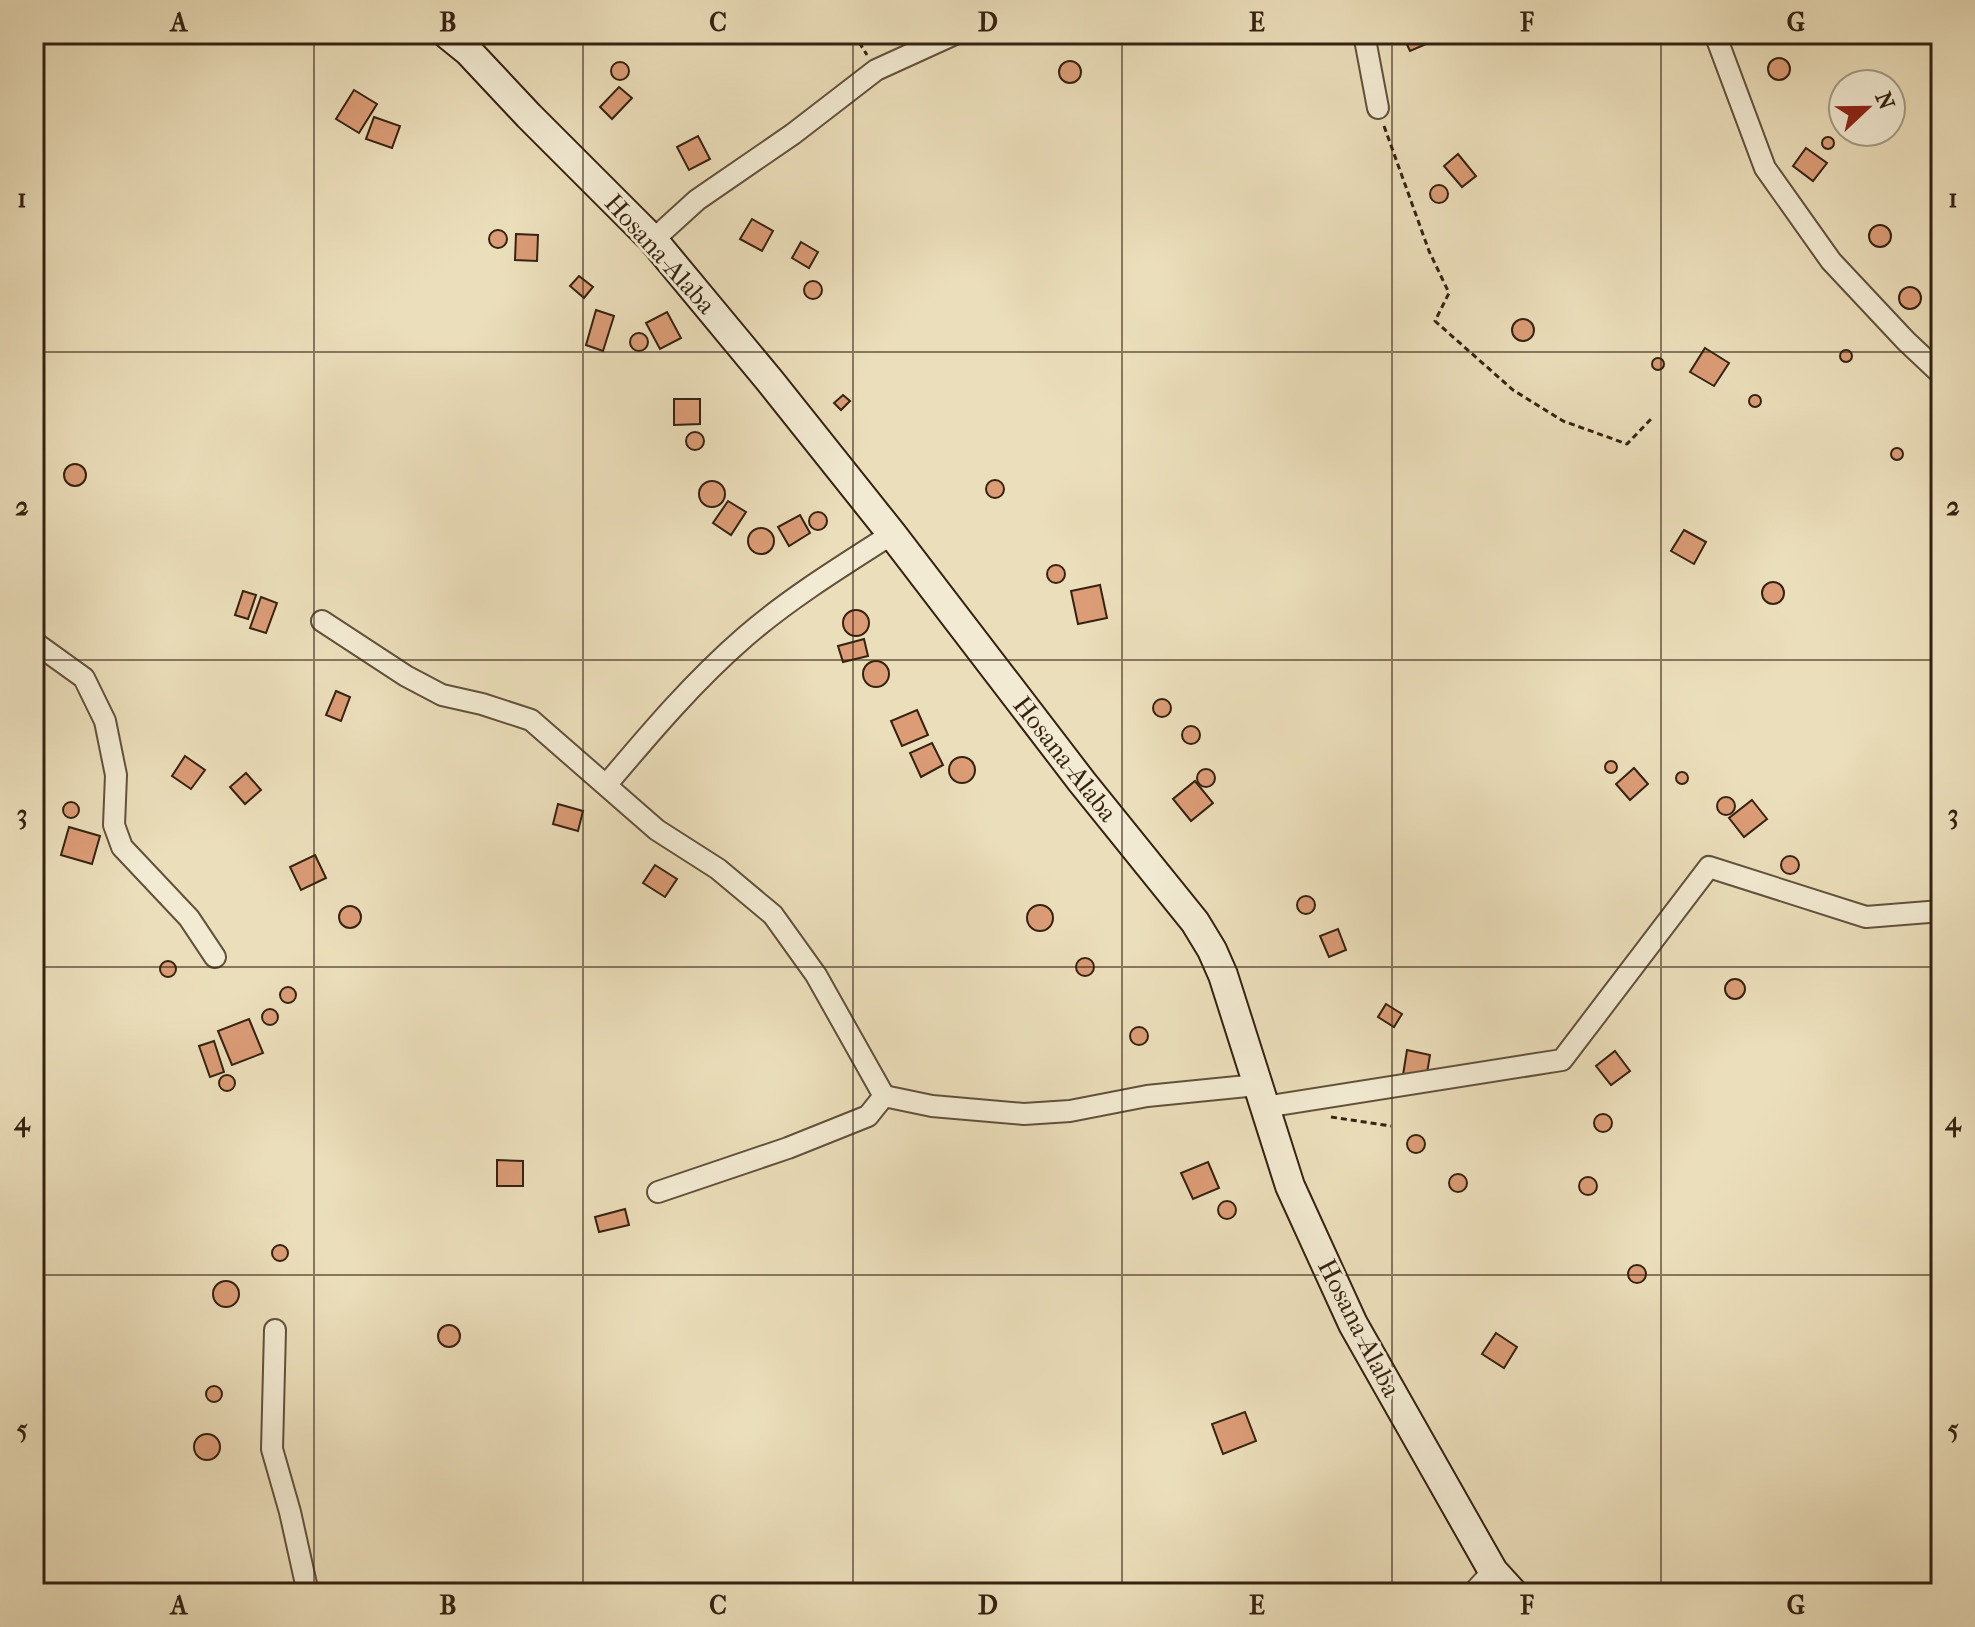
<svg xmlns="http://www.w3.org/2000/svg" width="1975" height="1627" viewBox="0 0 1975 1627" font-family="'IM FELL French Canon',serif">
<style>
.building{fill:#db9c76;stroke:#352211;stroke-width:2}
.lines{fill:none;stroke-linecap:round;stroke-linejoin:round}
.street-casing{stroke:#62513b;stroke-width:24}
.secondary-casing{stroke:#352211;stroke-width:32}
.path{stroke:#352211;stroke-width:3;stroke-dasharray:6 4;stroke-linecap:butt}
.street{stroke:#f2ead2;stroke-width:20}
.secondary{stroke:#f2ead2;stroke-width:28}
.grid{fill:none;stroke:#352211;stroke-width:2;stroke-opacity:0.55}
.labels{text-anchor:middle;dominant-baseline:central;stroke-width:6;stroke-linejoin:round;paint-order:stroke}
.street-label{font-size:26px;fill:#352211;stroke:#f2ead2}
.neatline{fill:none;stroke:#352211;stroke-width:3}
.grid-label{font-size:26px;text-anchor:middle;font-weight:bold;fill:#352211}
</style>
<rect width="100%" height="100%" fill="#ebdeba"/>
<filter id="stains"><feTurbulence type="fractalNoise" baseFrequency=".0025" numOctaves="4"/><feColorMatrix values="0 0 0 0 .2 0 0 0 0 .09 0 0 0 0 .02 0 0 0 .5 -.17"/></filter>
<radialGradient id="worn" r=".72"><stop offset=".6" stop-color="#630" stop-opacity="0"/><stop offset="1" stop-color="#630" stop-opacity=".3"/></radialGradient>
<g class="building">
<path d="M1402,34H1428L1431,42L1410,51Z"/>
<circle cx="1779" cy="69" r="11"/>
<circle cx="1070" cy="72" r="11"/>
<circle cx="620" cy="71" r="9"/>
<path d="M619,87L632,98L612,119L600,107Z"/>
<path d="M354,90L377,104L359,133L336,119Z"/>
<path d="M374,117L400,126L392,148L366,139Z"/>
<path d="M698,136L710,159L689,170L677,147Z"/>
<circle cx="1828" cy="143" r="6"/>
<path d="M1806,148L1827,163L1813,181L1793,166Z"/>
<path d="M1458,154L1476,176L1462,187L1444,166Z"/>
<circle cx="1439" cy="194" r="9"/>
<path d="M752,219L773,231L762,251L740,239Z"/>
<circle cx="1880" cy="236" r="11"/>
<circle cx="498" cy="239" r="9"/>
<path d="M516,234L538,235L537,261L515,260Z"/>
<path d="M801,242L818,252L809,268L792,258Z"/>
<path d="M579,276L593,287L584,298L570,286Z"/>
<circle cx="813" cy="290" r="9"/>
<circle cx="1910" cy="298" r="11"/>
<path d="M596,310L614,316L603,351L586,345Z"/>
<path d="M667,312L681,338L660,349L646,323Z"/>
<circle cx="1523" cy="330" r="11"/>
<circle cx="639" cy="342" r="9"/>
<path d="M1705,348L1729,363L1714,386L1690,372Z"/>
<circle cx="1846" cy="356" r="6"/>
<circle cx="1658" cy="364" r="6"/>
<circle cx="1755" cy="401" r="6"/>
<path d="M843,395L850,401L841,410L834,403Z"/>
<path d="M674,399H700V424L674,425Z"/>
<circle cx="695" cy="441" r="9"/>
<circle cx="1897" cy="454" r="6"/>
<circle cx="75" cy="475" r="11"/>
<circle cx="995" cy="489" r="9"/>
<circle cx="712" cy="494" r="13"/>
<path d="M728,501L746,512L731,535L713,523Z"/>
<circle cx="818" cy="521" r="9"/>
<path d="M800,515L810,533L789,546L778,527Z"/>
<circle cx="761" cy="541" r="13"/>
<path d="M1684,530L1706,542L1694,564L1671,551Z"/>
<circle cx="1056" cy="574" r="9"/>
<circle cx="1773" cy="593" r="11"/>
<path d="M1100,585L1107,618L1078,624L1071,591Z"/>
<path d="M243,591L256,595L248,619L235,615Z"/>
<path d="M261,597L277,603L266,633L250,628Z"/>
<circle cx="856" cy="623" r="13"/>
<path d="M864,639L868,656L843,662L838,646Z"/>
<circle cx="876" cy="674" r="13"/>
<path d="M336,691L350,697L341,721L326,715Z"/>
<circle cx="1162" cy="708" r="9"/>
<path d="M917,710L928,735L902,746L891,721Z"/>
<circle cx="1191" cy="735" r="9"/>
<path d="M932,743L943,765L921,777L910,753Z"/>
<path d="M185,756L205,770L191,789L172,776Z"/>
<circle cx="962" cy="770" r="13"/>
<circle cx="1611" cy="767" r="6"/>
<path d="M1634,768L1648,784L1630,800L1616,784Z"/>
<circle cx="1206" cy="778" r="9"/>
<circle cx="1682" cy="778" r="6"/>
<path d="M246,773L261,790L245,804L230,787Z"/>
<path d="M1195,781L1213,803L1191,821L1173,799Z"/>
<circle cx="1726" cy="806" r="9"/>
<path d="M1752,800L1767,819L1744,837L1729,818Z"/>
<circle cx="71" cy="810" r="8"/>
<path d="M558,804L583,811L578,831L553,824Z"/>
<path d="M69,827L100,836L92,864L61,855Z"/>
<path d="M315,855L326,878L301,890L290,867Z"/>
<circle cx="1790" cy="865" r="9"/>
<path d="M655,865L677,879L665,897L643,883Z"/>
<circle cx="1306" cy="905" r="9"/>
<circle cx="1040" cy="918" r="13"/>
<circle cx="350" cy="917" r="11"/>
<path d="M1338,929L1346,950L1329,957L1320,936Z"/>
<circle cx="1085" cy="967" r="9"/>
<circle cx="168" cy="969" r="8"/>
<circle cx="1735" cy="989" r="10"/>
<circle cx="288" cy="995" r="8"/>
<path d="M1386,1004L1402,1014L1394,1027L1378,1017Z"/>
<circle cx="270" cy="1017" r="8"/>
<path d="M249,1019L263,1053L232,1065L218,1031Z"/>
<circle cx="1139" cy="1036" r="9"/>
<path d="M214,1041L224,1072L210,1077L199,1046Z"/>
<path d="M1407,1050L1430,1055L1426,1079L1403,1075Z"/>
<path d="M1615,1051L1630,1071L1611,1085L1596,1066Z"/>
<circle cx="227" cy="1083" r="8"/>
<circle cx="1603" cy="1123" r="9"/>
<circle cx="1416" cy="1144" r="9"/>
<path d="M497,1160L523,1161V1186H497Z"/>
<path d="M1208,1162L1219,1188L1193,1199L1181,1173Z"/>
<circle cx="1458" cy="1183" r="9"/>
<circle cx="1588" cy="1186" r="9"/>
<circle cx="1227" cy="1210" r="9"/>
<path d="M625,1209L629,1225L599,1232L595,1217Z"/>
<circle cx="280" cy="1253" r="8"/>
<circle cx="1637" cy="1274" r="9"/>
<circle cx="226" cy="1294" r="13"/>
<circle cx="449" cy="1336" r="11"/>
<path d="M1496,1333L1517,1347L1504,1368L1482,1354Z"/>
<circle cx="214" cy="1394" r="8"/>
<path d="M1245,1412L1256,1441L1223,1454L1212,1424Z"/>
<circle cx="207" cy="1447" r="13"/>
</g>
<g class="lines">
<g class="street-casing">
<g id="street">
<path d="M1364,34L1378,108"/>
<path d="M1715,34L1765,168L1831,261L1906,341L1941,374"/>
<path d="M653,240L697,200L793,134L876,70L955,34"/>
<path d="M322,621L406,676L442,695L482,704L531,720L657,830L718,869L773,915L816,975L884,1096L868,1116L788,1148L658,1192"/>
<path d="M34,642L84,678L105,721L116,775L114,825L122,847L189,918L215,957"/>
<path d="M607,784C651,732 694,681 746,636C790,598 842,566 892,534"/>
<path d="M884,1096L932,1106L1024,1114L1070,1111L1147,1096L1257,1085"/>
<path d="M1264,1107L1562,1060L1709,867L1866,917L1941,911"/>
<path d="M275,1330L272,1449L290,1512L308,1593"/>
<path d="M1473,1593L1493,1571"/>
</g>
</g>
<g class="secondary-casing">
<path id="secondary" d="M447,34L468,51L529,116L653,240L770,381L892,534L1082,782L1195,922L1212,950L1223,975L1290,1186L1353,1324L1493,1571L1513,1593"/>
</g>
<g class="path">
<path d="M854,34L867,55"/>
<path d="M1384,126L1429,251L1449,293L1435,321L1513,390L1563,421L1627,444L1653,417"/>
<path d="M1331,1117L1391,1126"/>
</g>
<use href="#street" class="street"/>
<use href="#secondary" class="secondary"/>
</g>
<path class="grid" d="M314,34V1593M583,34V1593M853,34V1593M1122,34V1593M1392,34V1593M1661,34V1593M34,352H1941M34,660H1941M34,967H1941M34,1275H1941"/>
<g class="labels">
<g class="street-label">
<text transform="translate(660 254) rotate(48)">Hosana-Alaba</text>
<text transform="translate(1065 759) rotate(52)">Hosana-Alaba</text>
<text transform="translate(1359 1328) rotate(63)">Hosana-Alaba</text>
</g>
</g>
<rect width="1975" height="1627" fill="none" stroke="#ebdeba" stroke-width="88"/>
<g transform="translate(1867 108) rotate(68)"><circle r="38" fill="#f2ead2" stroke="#a69a85" stroke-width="2"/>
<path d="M0-6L14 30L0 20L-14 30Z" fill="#8f2418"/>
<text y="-12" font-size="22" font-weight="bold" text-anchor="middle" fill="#352211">N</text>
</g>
<rect x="44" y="44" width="1887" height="1539" class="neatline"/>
<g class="grid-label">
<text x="179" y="31">A</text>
<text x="448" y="31">B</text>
<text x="718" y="31">C</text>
<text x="988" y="31">D</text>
<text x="1257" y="31">E</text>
<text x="1527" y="31">F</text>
<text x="1796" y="31">G</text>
<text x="22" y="207">1</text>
<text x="1953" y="207">1</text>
<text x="22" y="515">2</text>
<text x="1953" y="515">2</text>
<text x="22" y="823">3</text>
<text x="1953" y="823">3</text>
<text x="22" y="1130">4</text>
<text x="1953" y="1130">4</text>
<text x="22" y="1438">5</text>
<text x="1953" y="1438">5</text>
<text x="179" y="1614">A</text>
<text x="448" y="1614">B</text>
<text x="718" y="1614">C</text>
<text x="988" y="1614">D</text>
<text x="1257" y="1614">E</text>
<text x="1527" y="1614">F</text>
<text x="1796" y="1614">G</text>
</g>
<rect width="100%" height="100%" filter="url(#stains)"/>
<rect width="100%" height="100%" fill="url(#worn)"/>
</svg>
